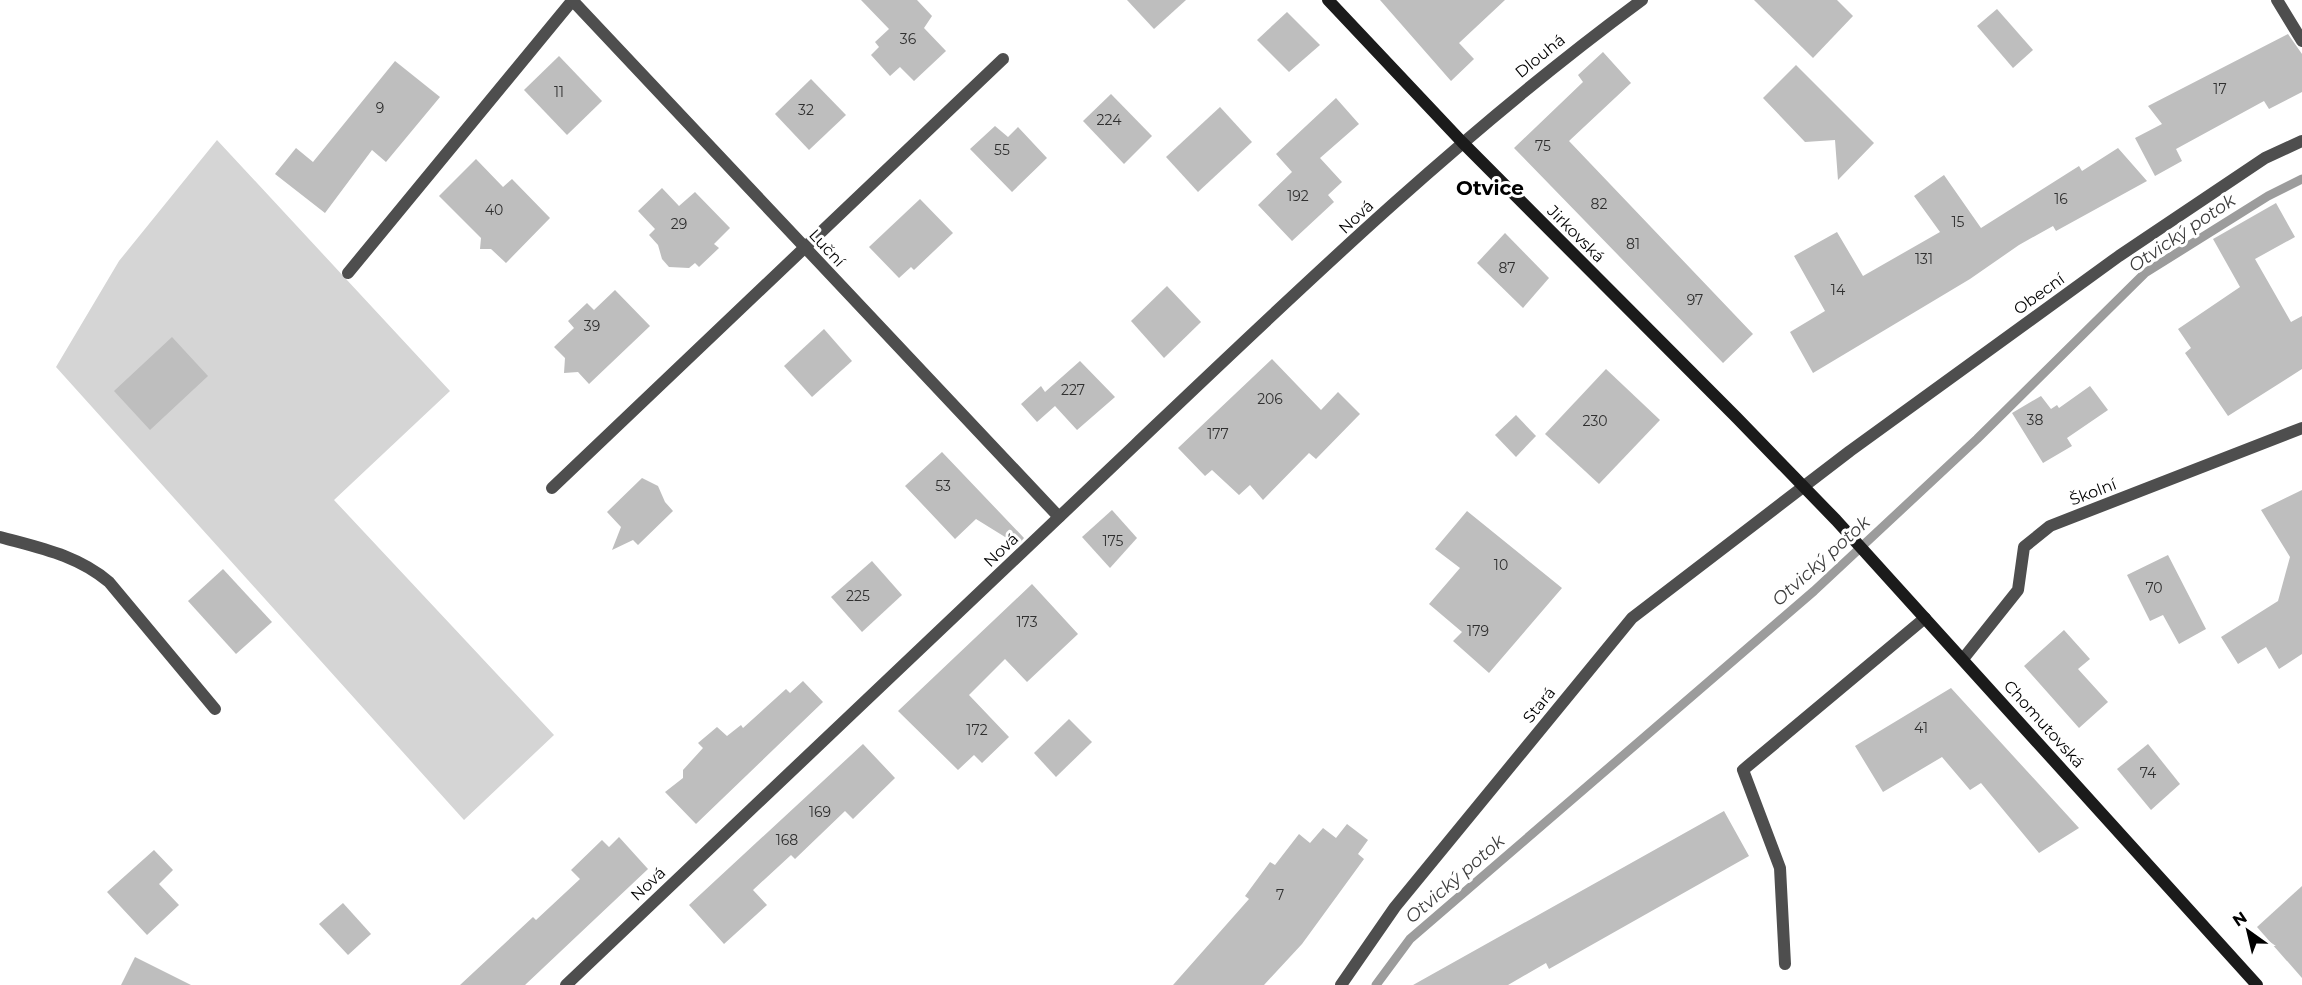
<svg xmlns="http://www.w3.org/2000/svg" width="2302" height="985" viewBox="0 0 2302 985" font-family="Montserrat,sans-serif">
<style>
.green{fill:#d5d5d5}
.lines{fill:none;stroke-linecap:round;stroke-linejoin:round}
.stream{stroke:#9c9c9c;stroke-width:9}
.building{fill:#bebebe}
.lane{stroke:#4e4e4e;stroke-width:12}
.street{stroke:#4e4e4e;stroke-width:12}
.secondary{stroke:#1b1b1b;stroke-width:12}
.labels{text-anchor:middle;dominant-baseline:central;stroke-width:6;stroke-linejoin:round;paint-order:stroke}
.number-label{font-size:14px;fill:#303030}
.street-label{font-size:16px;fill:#000;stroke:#fff}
.water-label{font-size:18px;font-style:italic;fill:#3d3d3d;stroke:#fff}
.quarter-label{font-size:20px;font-weight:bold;fill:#000;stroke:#fff}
</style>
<rect width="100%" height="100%" fill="#fff"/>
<path class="green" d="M217,140L450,391L334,500L554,735L464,820L56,367L119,261Z"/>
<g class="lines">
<path class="stream" d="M1376,985L1410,939L1814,591L1977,439L2145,273L2268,196L2302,179"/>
</g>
<g class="building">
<path d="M861,0H917L932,16L924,28L946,51L914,81L900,67L890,76L871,55L879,47L875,42L889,29Z"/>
<path d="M1127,0H1186L1154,29Z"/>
<path d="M1380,0H1505L1459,43L1474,59L1451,81Z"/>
<path d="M1754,0H1837L1853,16L1813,58Z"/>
<path d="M1997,9L2033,50L2013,68L1977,26Z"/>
<path d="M1287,12L1320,45L1289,72L1257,40Z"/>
<path d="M2288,34L2302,54V92L2269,109L2264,101L2176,149L2182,161L2155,176L2135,138L2162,124L2148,106Z"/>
<path d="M1603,52L1631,83L1569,141L1753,334L1723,363L1514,148L1583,82L1578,75Z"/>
<path d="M559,56L602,101L567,135L524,90Z"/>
<path d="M395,61L440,97L386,162L372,150L325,213L275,174L296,148L313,162Z"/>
<path d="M1796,65L1874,143L1838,180L1835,140L1805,142L1763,98Z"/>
<path d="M811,79L846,115L809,150L775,114Z"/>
<path d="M1111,94L1152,136L1124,164L1083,121Z"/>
<path d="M1336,98L1359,124L1320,158L1342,182L1328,195L1334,202L1292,241L1258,205L1292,172L1276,154Z"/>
<path d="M1220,107L1252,142L1198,192L1166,157Z"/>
<path d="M995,126L1008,137L1018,127L1047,158L1012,192L970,149Z"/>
<path d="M2118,148L2147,181L2056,231L2053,226L2019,245L1970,279L1813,373L1790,332L1825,311L1794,256L1837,232L1863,276L1940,232L1914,196L1944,175L1981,228L2079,166L2082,171Z"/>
<path d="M476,159L503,187L512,179L550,218L506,263L491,249H480L481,238L439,196Z"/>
<path d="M662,188L679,206L695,192L730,228L714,244L719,248L699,267L695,263L689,268L669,267L662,259L658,245L649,235L655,229L638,211Z"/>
<path d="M920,199L953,233L914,270L911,267L899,278L869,247Z"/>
<path d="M2276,203L2295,237L2255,259L2291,322L2302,316V369L2228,416L2185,353L2191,348L2178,329L2240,287L2213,239Z"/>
<path d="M1505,233L1549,278L1523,308L1477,263Z"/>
<path d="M1167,286L1201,322L1164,358L1131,321Z"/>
<path d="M615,290L650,326L589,384L578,372L564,373L565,358L554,347L574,328L568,321L587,303L594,310Z"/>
<path d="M824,329L852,361L812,397L784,366Z"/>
<path d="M172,337L208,376L150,430L114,391Z"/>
<path d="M1272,359L1321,410L1338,392L1360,414L1316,459L1309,453L1263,500L1250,485L1239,495L1212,470L1205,476L1178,448Z"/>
<path d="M1080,361L1115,397L1077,430L1055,406L1037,422L1021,404L1041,386L1045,392Z"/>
<path d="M1606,369L1660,420L1599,484L1545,434Z"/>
<path d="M2090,386L2108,410L2067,438L2072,446L2043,463L2012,413L2041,396L2051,409L2057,405L2059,408Z"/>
<path d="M1516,415L1536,436L1516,457L1495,435Z"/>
<path d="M942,452L1024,538L1018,545L976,519L955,539L905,486Z"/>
<path d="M642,478L658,486L665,502L673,511L638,545L633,540L612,550L621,527L607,512Z"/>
<path d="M2302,490V654L2279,669L2266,647L2238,664L2221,637L2278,601L2290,557L2261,510Z"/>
<path d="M1112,510L1137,538L1110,568L1082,537Z"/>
<path d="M1467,511L1562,588L1489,673L1453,641L1462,632L1429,604L1460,568L1435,549Z"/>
<path d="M2168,555L2206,629L2179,644L2163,615L2150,621L2127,575Z"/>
<path d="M872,561L902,595L862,632L831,597Z"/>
<path d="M223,569L272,622L236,654L188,601Z"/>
<path d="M1032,584L1078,634L1027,682L1005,659L969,695L1009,737L982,763L974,755L958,770L898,711Z"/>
<path d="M2064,630L2090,659L2078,669L2108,702L2079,728L2024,666Z"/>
<path d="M803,681L823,702L696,824L665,792L683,778V770L703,748L698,743L717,727L727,736L741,725L743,728L786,689L790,693Z"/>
<path d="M1951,688L2079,828L2039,853L1981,783L1970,790L1942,757L1883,792L1855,746Z"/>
<path d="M1069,719L1092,742L1056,777L1034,753Z"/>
<path d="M863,744L895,778L853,819L845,811L795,859L791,855L753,890L767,905L724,944L689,905Z"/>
<path d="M2148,744L2180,784L2151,810L2117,769Z"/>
<path d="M1724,811L1749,856L1549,969L1546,963L1508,985H1413Z"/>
<path d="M1347,824L1368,840L1358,854L1364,859L1302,944L1264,985H1173L1249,899L1245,896L1270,862L1275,865L1299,834L1310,843L1323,828L1336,838Z"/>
<path d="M619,837L648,869L525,985H460L533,917L536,920L580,879L571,870L602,840L609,847Z"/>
<path d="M154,850L173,870L159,884L179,905L147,935L107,892Z"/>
<path d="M2302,886V978L2257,927Z"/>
<path d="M343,903L371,934L348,955L319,924Z"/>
<path d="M135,957L191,985H121Z"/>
</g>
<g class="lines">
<g class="lane">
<path d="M348,273L572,1"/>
<path d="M552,488L1003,59"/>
<path d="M0,537C40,548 77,555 109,582L215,709"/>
<path d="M1785,964L1780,868L1743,770L1925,618"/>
</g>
<g class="street">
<path d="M572,0L1059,517"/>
<path d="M2277,0L2302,41"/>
<path d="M1963,659L2018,590L2024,547L2050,526L2302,428"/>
<path d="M566,985C756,805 945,625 1135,445C1298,290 1461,133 1642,0"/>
<path d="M1341,985L1395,907L1632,618L1850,451L2119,256L2265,158L2302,141"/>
</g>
<path class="secondary" d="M1328,0L1462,142L1737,418L1836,520L2257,985"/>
</g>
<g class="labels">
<g class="number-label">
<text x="908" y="39">36</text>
<text x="2220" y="89">17</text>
<text x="559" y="92">11</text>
<text x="380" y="108">9</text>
<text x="806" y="110">32</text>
<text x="1109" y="120">224</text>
<text x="1543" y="146">75</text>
<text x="1002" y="150">55</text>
<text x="1298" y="196">192</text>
<text x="2061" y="199">16</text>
<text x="1599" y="204">82</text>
<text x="494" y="210">40</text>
<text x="1958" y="222">15</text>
<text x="679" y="224">29</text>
<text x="1633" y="244">81</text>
<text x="1924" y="259">131</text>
<text x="1507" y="268">87</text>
<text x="1838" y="290">14</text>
<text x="1695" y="300">97</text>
<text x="592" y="326">39</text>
<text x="1073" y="390">227</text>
<text x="1270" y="399">206</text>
<text x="2035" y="420">38</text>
<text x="1595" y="421">230</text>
<text x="1218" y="434">177</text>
<text x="943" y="486">53</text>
<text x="1113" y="541">175</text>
<text x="1501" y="565">10</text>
<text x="2154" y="588">70</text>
<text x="858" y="596">225</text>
<text x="1027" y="622">173</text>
<text x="1478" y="631">179</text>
<text x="1921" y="728">41</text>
<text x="977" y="730">172</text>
<text x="2148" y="773">74</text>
<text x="820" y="812">169</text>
<text x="787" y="840">168</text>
<text x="1280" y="895">7</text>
</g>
<g class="street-label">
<text transform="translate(1540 56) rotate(-39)">Dlouhá</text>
<text transform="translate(1356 217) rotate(-43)">Nová</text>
<text transform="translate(1576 234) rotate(45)">Jirkovská</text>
<text transform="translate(827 248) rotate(47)">Luční</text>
<text transform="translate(2039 294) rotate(-36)">Obecní</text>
<text transform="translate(2093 492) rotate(-21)">Školní</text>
<text transform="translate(1001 550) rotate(-44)">Nová</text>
<text transform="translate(1539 705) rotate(-51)">Stará</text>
<text transform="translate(2044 724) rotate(48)">Chomutovská</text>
<text transform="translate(648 884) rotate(-43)">Nová</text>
</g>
<g class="water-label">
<text transform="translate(2182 233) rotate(-34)">Otvický potok</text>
<text transform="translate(1821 561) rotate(-42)">Otvický potok</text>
<text transform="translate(1455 879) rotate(-41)">Otvický potok</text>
</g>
<g class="quarter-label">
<text x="1490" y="188">Otvice</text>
</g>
</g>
<g transform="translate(2248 931) rotate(326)" stroke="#ffffff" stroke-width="4.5" paint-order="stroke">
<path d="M0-4.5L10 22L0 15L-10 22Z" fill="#000000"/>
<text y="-9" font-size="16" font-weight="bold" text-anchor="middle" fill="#000000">N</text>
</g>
</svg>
